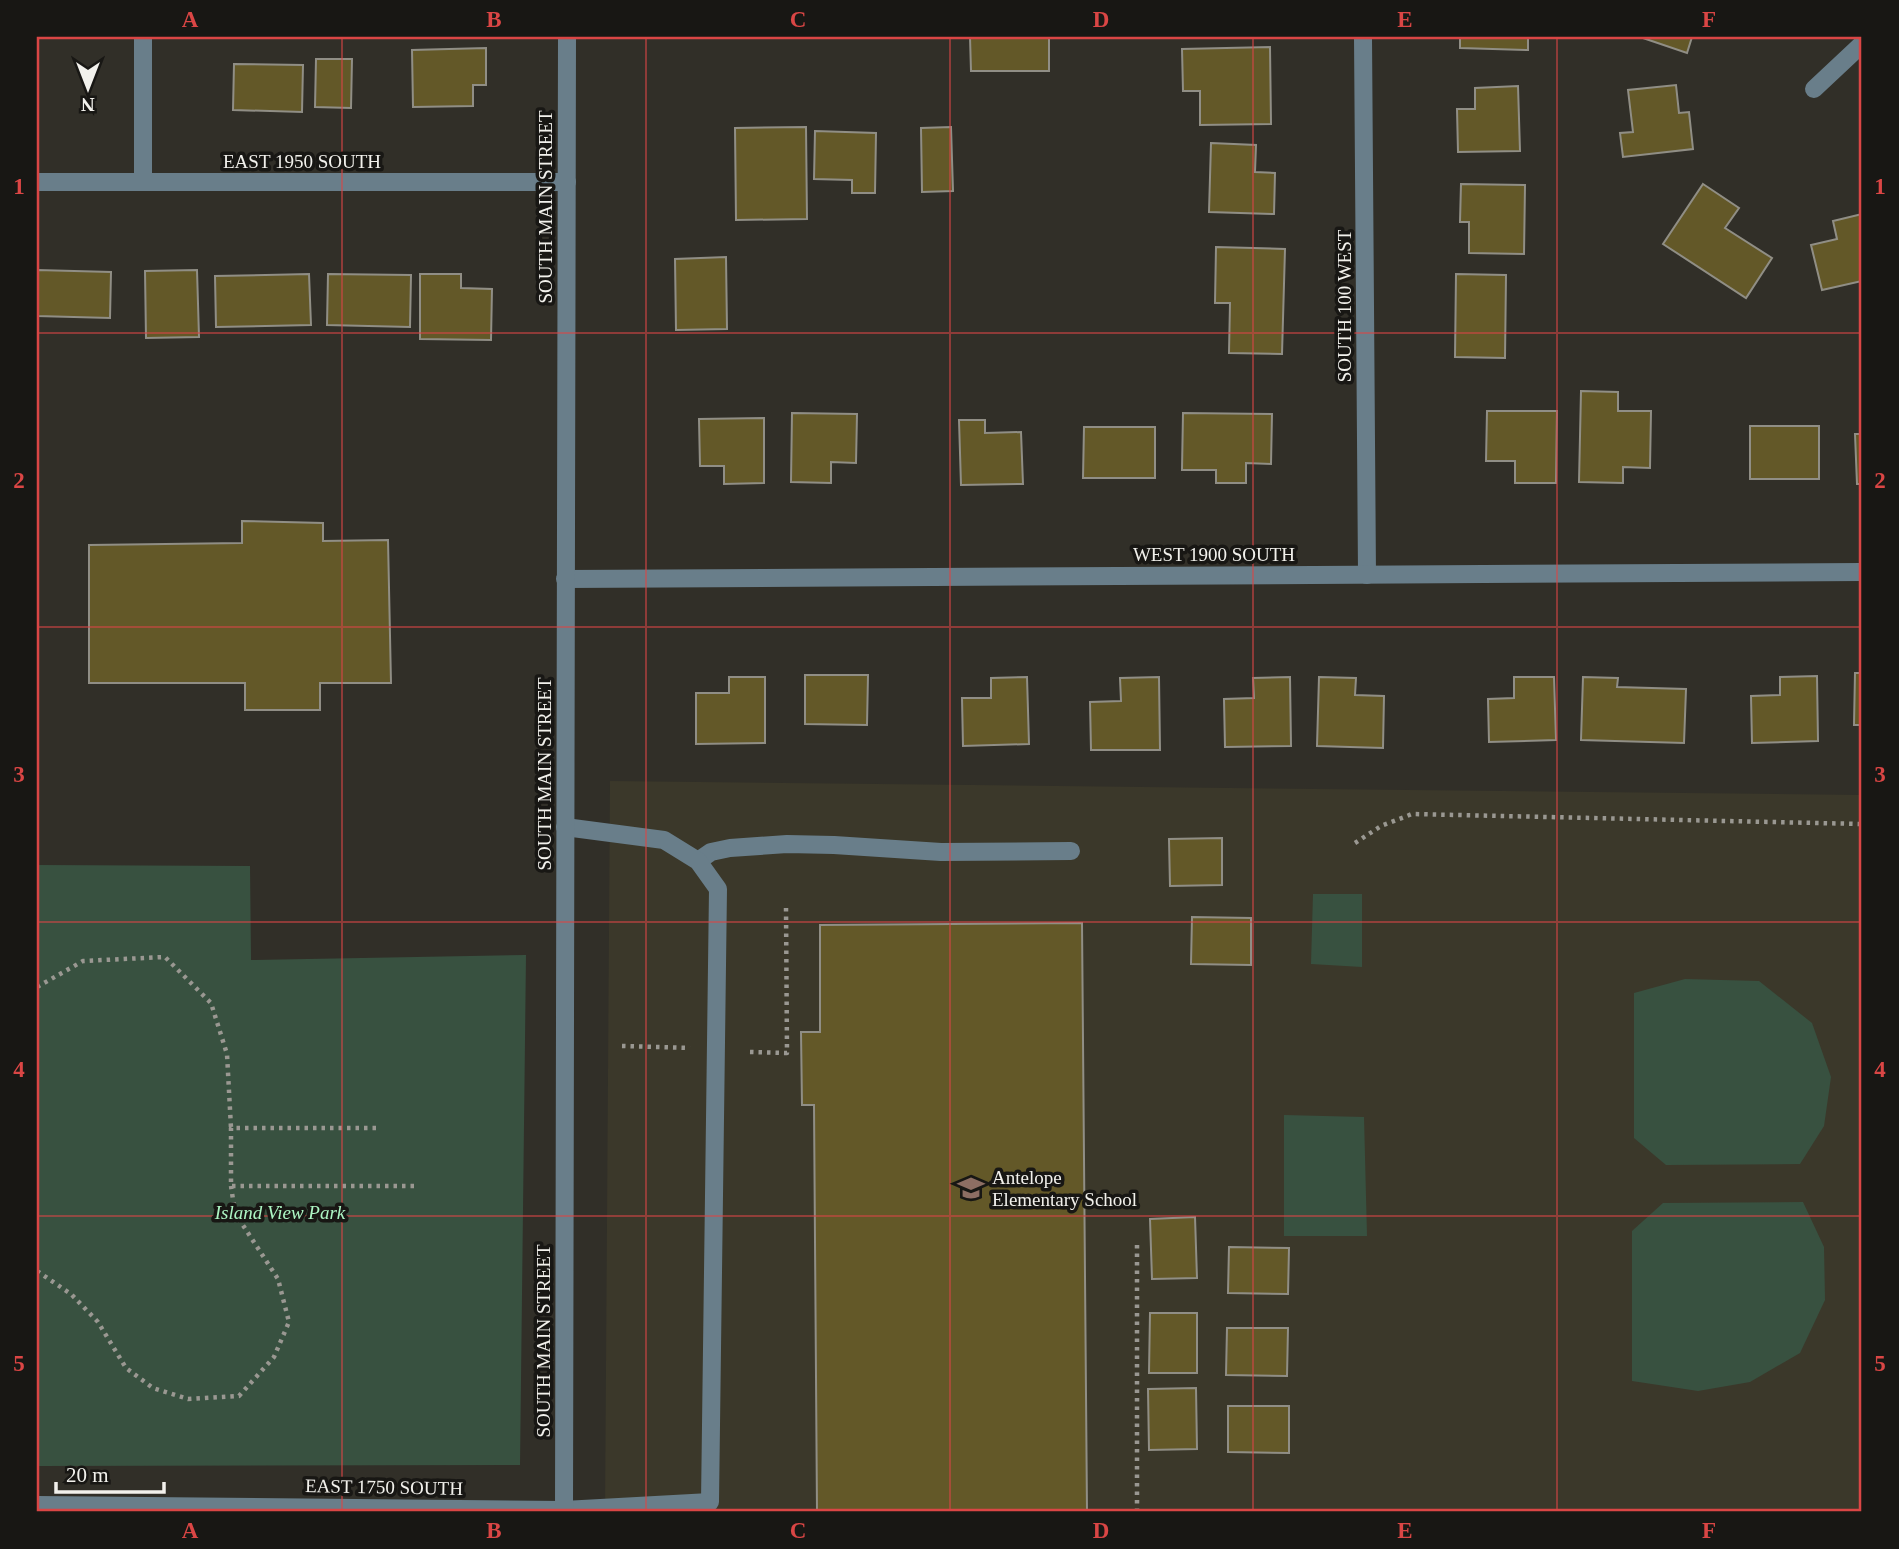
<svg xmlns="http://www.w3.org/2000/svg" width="1899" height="1549" viewBox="0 0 1899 1549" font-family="'Times New Roman',serif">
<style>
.built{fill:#3b382a}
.green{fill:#385140}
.building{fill:#635828;stroke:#908e85;stroke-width:2}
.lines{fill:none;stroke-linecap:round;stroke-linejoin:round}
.path{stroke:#9a9892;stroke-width:4.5;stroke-dasharray:3.5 5;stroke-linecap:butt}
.minor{stroke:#697e8a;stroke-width:18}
.grid{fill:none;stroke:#da4645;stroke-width:2;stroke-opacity:0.55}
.labels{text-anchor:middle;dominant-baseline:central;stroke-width:7;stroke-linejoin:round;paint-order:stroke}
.street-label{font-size:19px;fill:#f2f1ec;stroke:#181714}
.poi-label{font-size:19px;fill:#f2f1ec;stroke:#181714;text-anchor:start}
.park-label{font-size:19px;font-style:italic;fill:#adf6c4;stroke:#181714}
.neatline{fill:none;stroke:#da4645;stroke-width:2.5}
.grid-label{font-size:23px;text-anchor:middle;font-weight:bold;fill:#da4645}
</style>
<rect width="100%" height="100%" fill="#312f28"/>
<path class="built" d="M610,781L1862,795V1512H605Z"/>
<g class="green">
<path d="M37,865L250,866L251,960L526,955L520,1465L37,1466Z"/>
<path d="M1313,894H1362V967L1311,964Z"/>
<path d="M1685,979L1759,981L1812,1023L1831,1077L1824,1126L1800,1164L1666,1165L1634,1138V993Z"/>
<path d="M1284,1115L1364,1117L1367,1236H1284Z"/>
<path d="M1803,1202L1824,1247L1825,1300L1800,1353L1750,1382L1698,1391L1632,1381V1231L1663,1203Z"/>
</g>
<g class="building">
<path d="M970,37H1049V71H971Z"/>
<path d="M1460,37H1528V50L1460,48Z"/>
<path d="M1640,37H1692L1687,53Z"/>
<path d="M1270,47L1271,124L1200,125V91H1183L1182,49Z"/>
<path d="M486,48V85H473V106L413,107L412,50Z"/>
<path d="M316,59H352L351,108L315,107Z"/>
<path d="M37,62H38L37,113Z"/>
<path d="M234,64L303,65L302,112L233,110Z"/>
<path d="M1676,85L1679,113L1689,112L1693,149L1623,157L1620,133L1633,132L1628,90Z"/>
<path d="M1518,86L1520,151L1458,152L1457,109H1475V88Z"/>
<path d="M806,127L807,219L736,220L735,128Z"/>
<path d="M951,127L953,191L922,192L921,128Z"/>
<path d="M815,131L876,133L875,193H852V180L814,179Z"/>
<path d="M1211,143L1256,145L1255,172L1275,173L1274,214L1209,212Z"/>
<path d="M1461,184L1525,185L1524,254L1469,253V222H1460Z"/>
<path d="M1703,184L1739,208L1725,228L1772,258L1746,298L1663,244Z"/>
<path d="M1862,214V281L1822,290L1811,245L1837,239L1833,221Z"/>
<path d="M1216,247L1285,249L1282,354L1229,353L1230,303H1215Z"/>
<path d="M726,257L727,329L676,330L675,259Z"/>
<path d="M37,270L111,272L110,318L37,316Z"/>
<path d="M197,270L199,337L146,338L145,271Z"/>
<path d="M309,274L311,325L216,327L215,276Z"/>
<path d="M328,274L411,275L410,327L327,325Z"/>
<path d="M420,274H461V288L492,289L491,340L420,339Z"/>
<path d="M1456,274L1506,275L1505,358L1455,357Z"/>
<path d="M1581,391L1618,392V411H1651L1650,468L1623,467V483L1579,482Z"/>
<path d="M1487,411H1557L1556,483H1515V461H1486Z"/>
<path d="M792,413L857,414L856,463L831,462V483L791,482Z"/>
<path d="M1183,413L1272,414L1271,464L1246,463V483H1216V470H1182Z"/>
<path d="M764,418V483L724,484V466H700L699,419Z"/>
<path d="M959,420H985V433L1021,432L1023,484L961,485Z"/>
<rect x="1750" y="426" width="69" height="53"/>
<path d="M1084,427H1155V478H1083Z"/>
<path d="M1855,434H1862V484H1857Z"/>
<path d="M242,521L323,523V541L388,540L391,683H320V710H245V683H89V545L242,543Z"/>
<path d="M1855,673H1862V725H1854Z"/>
<path d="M805,675H868L867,725L805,724Z"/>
<path d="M1817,676L1818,741L1752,743L1751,696L1780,695V677Z"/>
<path d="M729,677H765V743L696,744V693H729Z"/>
<path d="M1027,677L1029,744L963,746L962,698H991V678Z"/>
<path d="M1159,677L1160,750H1091L1090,702L1121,701L1120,678Z"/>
<path d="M1290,677L1291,746L1225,747L1224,699L1254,698L1253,678Z"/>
<path d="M1319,677L1356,678L1355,695L1384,696L1383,748L1317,746Z"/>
<path d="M1514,677H1554L1556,740L1489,742L1488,699L1514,698Z"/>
<path d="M1583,677L1618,678L1617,687L1686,689L1684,743L1581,740Z"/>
<path d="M1222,838V885L1170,886L1169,839Z"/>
<path d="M1192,917L1251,918V965L1191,964Z"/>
<path d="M1082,923L1087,1512H817L814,1105H802L801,1032H820V925Z"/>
<path d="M1195,1217L1197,1278L1152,1279L1150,1219Z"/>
<path d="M1229,1247L1289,1248L1288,1294L1228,1293Z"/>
<path d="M1150,1313H1197V1373H1149Z"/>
<path d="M1227,1328H1288L1287,1376L1226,1375Z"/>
<path d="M1196,1388L1197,1449L1149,1450L1148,1389Z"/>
<path d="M1228,1406H1289V1453L1228,1452Z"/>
</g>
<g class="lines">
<g class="path">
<path d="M1355,843L1381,826L1412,814L1862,824"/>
<path d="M37,987L83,961L165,957L211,1003L227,1054L231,1128"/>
<path d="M622,1046L690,1048"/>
<path d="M750,1052L787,1053L786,907"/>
<path d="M376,1128H231V1186H415"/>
<path d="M37,1271L71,1294L98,1322L126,1368L153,1388L188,1399L239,1396L274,1357L289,1322L278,1279L235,1213L231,1186"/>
<path d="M1137,1512V1243"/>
</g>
<g class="minor">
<path d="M143,37V182"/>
<path d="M1363,37L1367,575"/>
<path d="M1814,89L1862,44"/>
<path d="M37,182H567"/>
<path d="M565,579L1862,572"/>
<path d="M698,861L711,852L730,848L787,844L834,845L941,852L1071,851"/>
<path d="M37,1505L564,1510L710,1502L718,889L698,861L664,840L565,827"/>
<path d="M564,1512L567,37"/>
</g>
</g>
<path class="grid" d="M342,37V1512M646,37V1512M950,37V1512M1253,37V1512M1557,37V1512M37,333H1862M37,627H1862M37,922H1862M37,1216H1862"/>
<defs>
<g id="school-bare" transform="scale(2.1)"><path d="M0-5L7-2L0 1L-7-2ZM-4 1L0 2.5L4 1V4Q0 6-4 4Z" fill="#8d6e63" stroke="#181714" stroke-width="2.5" paint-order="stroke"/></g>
</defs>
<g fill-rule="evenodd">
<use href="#school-bare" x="971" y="1188"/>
</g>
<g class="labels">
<g class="street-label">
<text x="302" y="161">EAST 1950 SOUTH</text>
<text transform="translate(545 207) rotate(-90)">SOUTH MAIN STREET</text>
<text transform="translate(1344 306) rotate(-90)">SOUTH 100 WEST</text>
<text x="1214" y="554">WEST 1900 SOUTH</text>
<text transform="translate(544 774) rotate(-90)">SOUTH MAIN STREET</text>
<text transform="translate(543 1341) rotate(-90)">SOUTH MAIN STREET</text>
<text transform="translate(384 1487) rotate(1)">EAST 1750 SOUTH</text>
</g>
<g class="poi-label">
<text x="992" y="1177">Antelope<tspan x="992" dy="22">Elementary School</tspan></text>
</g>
<g class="park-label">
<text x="280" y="1212">Island View Park</text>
</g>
</g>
<rect width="1899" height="1549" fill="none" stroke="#181714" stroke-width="77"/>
<g transform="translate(88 88) rotate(180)" stroke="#181714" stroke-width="5" paint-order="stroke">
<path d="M0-5L12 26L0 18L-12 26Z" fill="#f2f1ec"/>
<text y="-10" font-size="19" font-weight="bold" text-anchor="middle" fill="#f2f1ec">N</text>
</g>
<path d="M56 1482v10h108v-10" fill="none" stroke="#f2f1ec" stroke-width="3.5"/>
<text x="66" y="1482" font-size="21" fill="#f2f1ec" stroke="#181714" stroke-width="5" paint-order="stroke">20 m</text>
<rect x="38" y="38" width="1822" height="1472" class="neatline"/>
<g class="grid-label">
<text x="190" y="27">A</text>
<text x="494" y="27">B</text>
<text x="798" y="27">C</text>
<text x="1101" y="27">D</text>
<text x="1405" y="27">E</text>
<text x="1709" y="27">F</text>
<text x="19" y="194">1</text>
<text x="1880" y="194">1</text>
<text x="19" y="488">2</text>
<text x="1880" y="488">2</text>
<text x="19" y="782">3</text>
<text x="1880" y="782">3</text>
<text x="19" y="1077">4</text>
<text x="1880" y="1077">4</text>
<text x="19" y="1371">5</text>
<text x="1880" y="1371">5</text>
<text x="190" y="1538">A</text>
<text x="494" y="1538">B</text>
<text x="798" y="1538">C</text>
<text x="1101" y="1538">D</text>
<text x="1405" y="1538">E</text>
<text x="1709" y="1538">F</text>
</g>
</svg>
